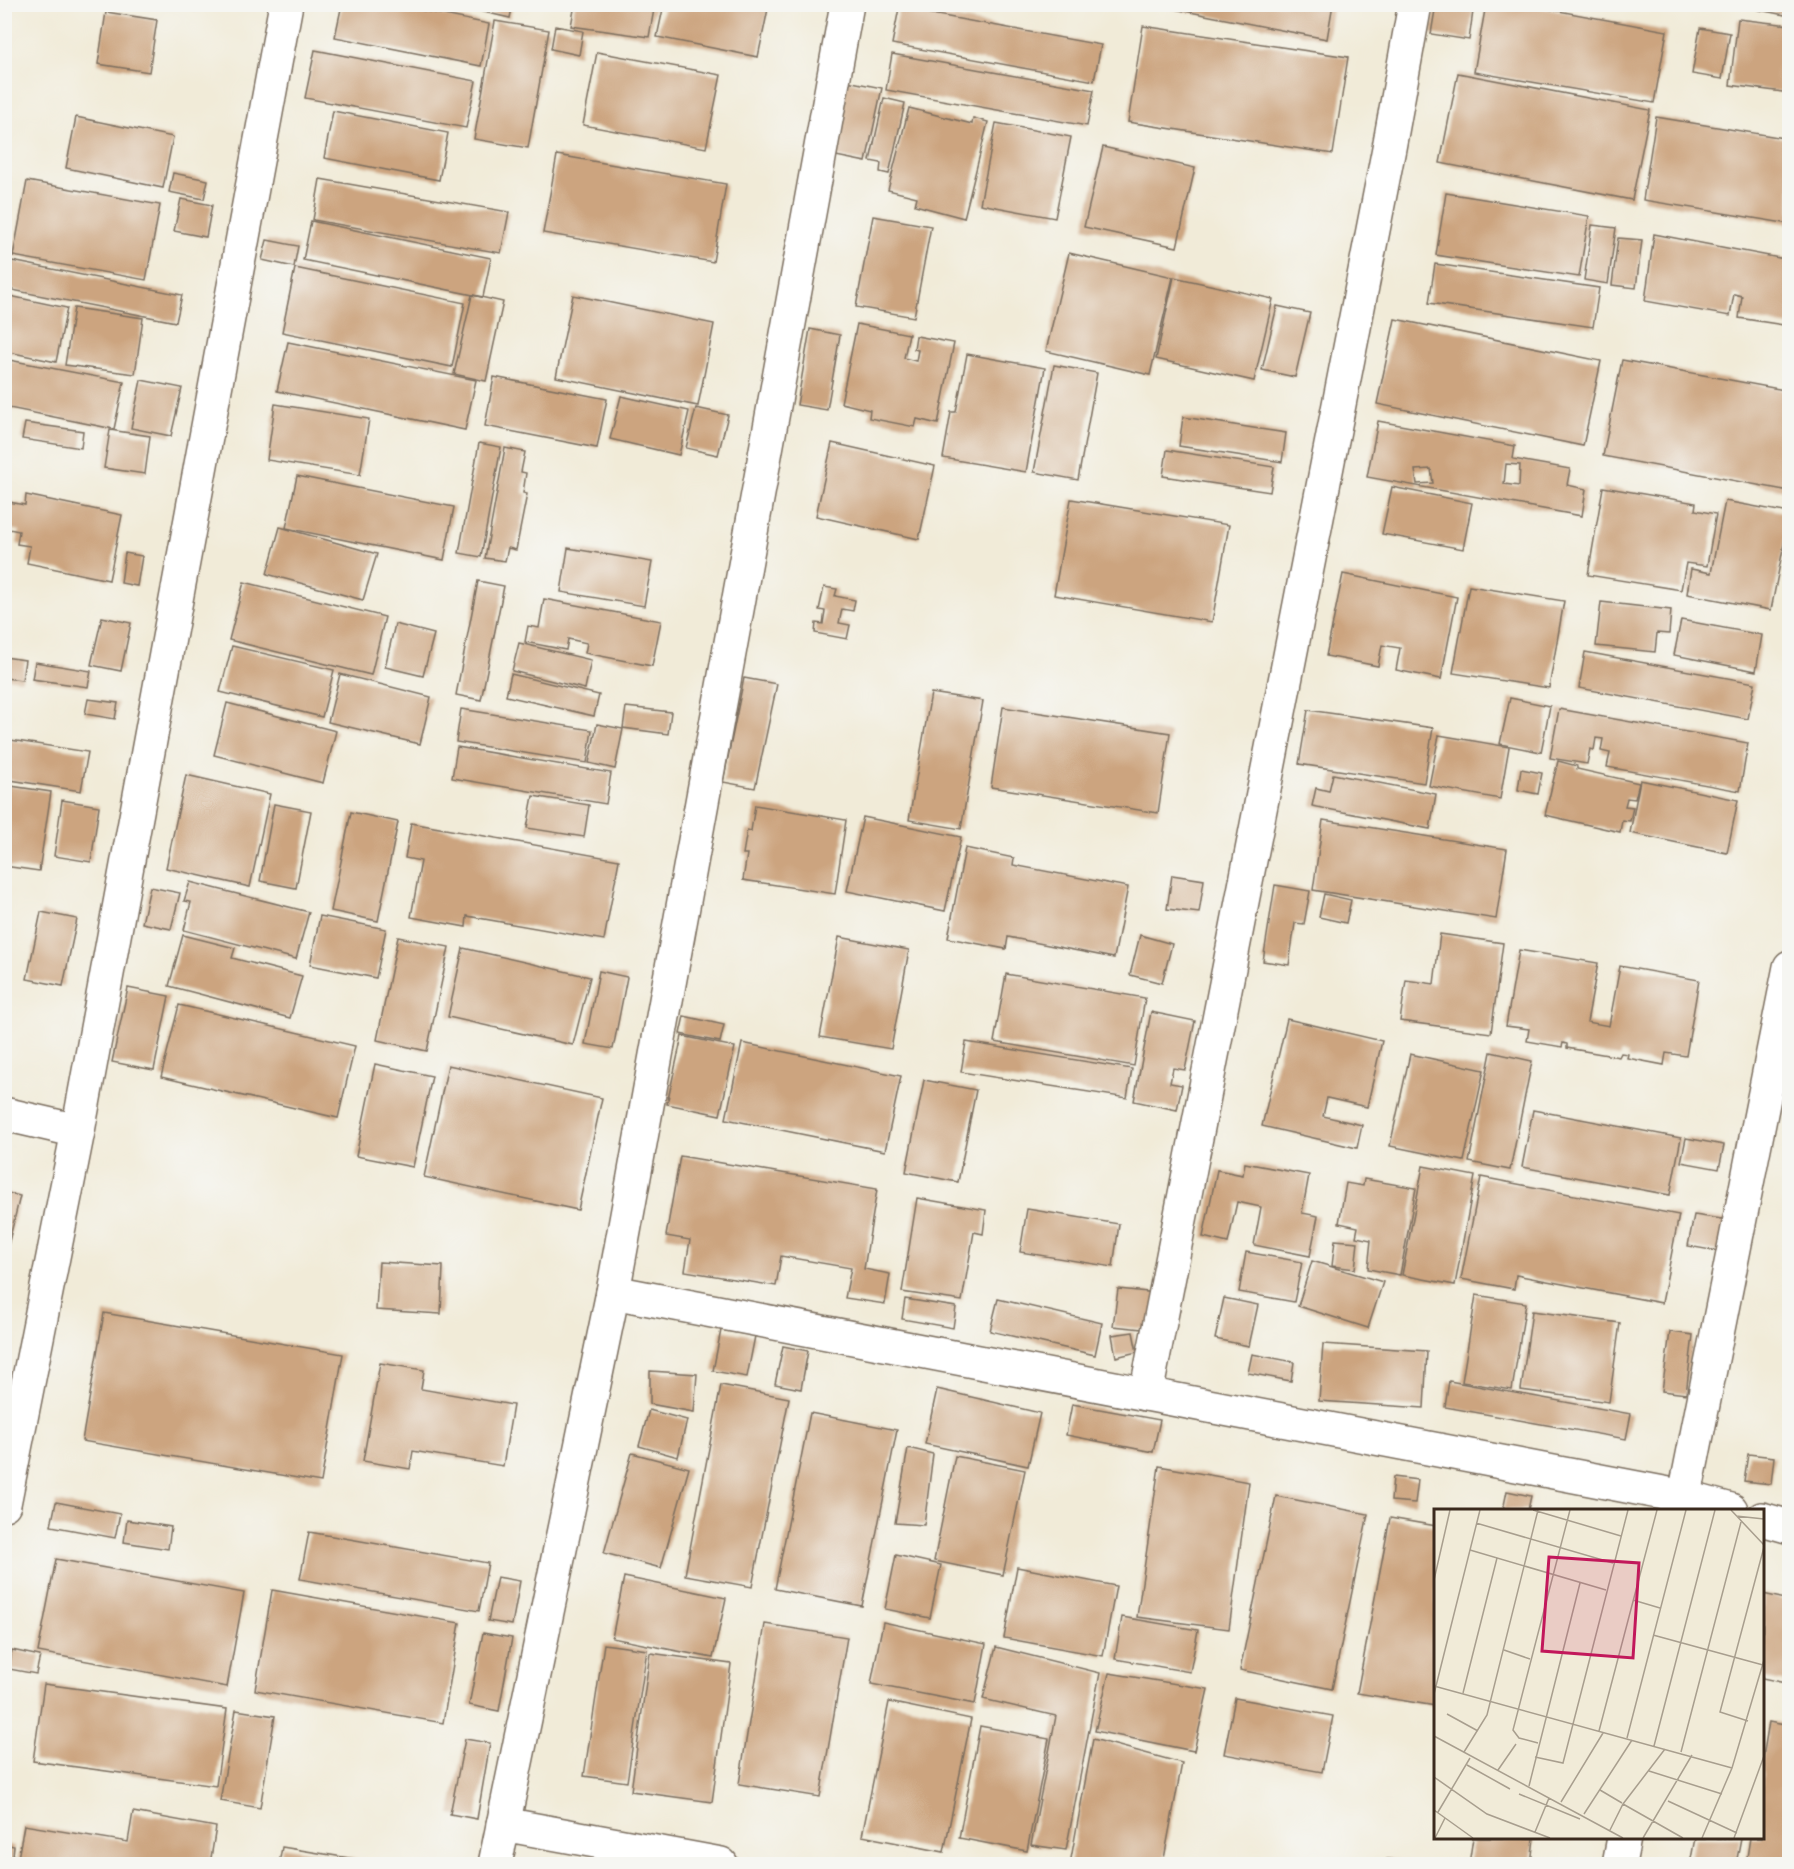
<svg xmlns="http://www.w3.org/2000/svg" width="1794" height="1869" viewBox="0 0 1794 1869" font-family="Itim,sans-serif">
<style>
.building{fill:#cca47f;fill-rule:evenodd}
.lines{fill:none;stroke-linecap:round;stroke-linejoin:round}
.minor-casing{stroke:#7b6e5f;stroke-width:36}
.minor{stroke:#fff;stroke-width:33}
.inset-road{fill:none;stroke:#a89e8e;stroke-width:1.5}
.view{fill:#c2185b;fill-opacity:0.15;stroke:#c2185b;stroke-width:3}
.inset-edge{fill:none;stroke:#3b2a1e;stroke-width:3}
</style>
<rect width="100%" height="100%" fill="#f6f6f2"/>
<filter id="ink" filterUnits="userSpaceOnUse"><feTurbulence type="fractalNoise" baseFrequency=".0167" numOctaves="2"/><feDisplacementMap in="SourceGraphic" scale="12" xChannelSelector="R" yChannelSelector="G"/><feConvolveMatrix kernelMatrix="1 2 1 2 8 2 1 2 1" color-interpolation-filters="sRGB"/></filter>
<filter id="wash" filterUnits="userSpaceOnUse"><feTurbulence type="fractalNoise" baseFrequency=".008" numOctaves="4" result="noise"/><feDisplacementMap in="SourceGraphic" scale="24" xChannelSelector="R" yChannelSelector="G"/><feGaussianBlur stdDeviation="1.35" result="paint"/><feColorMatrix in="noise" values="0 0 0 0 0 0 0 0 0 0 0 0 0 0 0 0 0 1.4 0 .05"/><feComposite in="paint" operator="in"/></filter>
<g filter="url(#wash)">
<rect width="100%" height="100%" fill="#f1ebd8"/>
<g id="blocks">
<g class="building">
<path d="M162,4H198L197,11Z"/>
<path d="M342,4H390L489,24L481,66L335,37Z"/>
<path d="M449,4H513L510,18Z"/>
<path d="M575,4H655L649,37L571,26Z"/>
<path d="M664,4H769L758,57L657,37Z"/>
<path d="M1149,4H1333L1327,39Z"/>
<path d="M1436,4H1474L1469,40L1431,34Z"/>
<path d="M1486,4H1521L1667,31L1654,103L1474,72Z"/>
<path d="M1739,4H1790V16L1739,6Z"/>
<path d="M899,8L1101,45L1094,81L892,44Z"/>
<path d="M106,12L157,20L149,72L98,64Z"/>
<path d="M1738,19L1790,25V93L1730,85Z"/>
<path d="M495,21L549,30L528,148L474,139Z"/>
<path d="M555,26L583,31L579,55L551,49Z"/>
<path d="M1143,26L1348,57L1333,154L1128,122Z"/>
<path d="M1700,28L1730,33L1722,79L1692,74Z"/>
<path d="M315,50L476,81L466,128L305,98Z"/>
<path d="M597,52L721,75L706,148L583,125Z"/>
<path d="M892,54L1094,90L1087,126L886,90Z"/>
<path d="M1458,73L1650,110L1632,200L1440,163Z"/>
<path d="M847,81L882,88L866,162L831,155Z"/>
<path d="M884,98L905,103L889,174L880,172L881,163L870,161Z"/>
<path d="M909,108L972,124L973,118L988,122L964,218L915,205L917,197L888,190Z"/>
<path d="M333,111L448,133L439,180L324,158Z"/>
<path d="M76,117L173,137L163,188L66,168Z"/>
<path d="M1656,117L1790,139V224L1643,200Z"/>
<path d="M996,123L1071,137L1055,218L980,204Z"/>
<path d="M1103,147L1195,168L1177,247L1084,227Z"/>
<path d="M557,155L726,184L713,262L543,233Z"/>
<path d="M173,173L208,180L204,199L169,192Z"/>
<path d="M4,176L10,177L6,203H4Z"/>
<path d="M320,179L509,212L501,253L313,220Z"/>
<path d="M27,181L160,205L146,280L13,256Z"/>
<path d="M1446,193L1589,216L1579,277L1436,255Z"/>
<path d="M181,199L212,205L206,237L174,231Z"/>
<path d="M873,216L931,226L914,317L856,307Z"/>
<path d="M311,221L491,258L483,297L303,260Z"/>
<path d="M1592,225L1616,228L1608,284L1584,280Z"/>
<path d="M1654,234L1790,260V326L1739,318L1742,296L1734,294L1730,316L1645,301Z"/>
<path d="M1618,238L1642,240L1636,288L1612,285Z"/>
<path d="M267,240L298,246L294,267L262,260Z"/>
<path d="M1069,253L1173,277L1150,375L1046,351Z"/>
<path d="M12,261L182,295L176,322L7,289Z"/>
<path d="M1435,264L1599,288L1593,327L1429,303Z"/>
<path d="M295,268L465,303L452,367L282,332Z"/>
<path d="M1174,277L1273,299L1254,381L1156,359Z"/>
<path d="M5,295L67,308L56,362L4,351Z"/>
<path d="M472,295L503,302L486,381L454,374Z"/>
<path d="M573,295L714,324L698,406L556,377Z"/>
<path d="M1277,306L1310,313L1295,377L1262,370Z"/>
<path d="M74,308L143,318L135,374L65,365Z"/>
<path d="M1395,319L1601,361L1583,446L1377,404Z"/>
<path d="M857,324L909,334L904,358L916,361L918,350L914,349L916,336L954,343L938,424L917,419L915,427L869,418L870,410L841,403Z"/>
<path d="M810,329L840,335L827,410L797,405Z"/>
<path d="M288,342L476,380L465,430L277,391Z"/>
<path d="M967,354L1045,368L1026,472L943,458L951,412H956Z"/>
<path d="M4,359L124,382L114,429L4,407Z"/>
<path d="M1622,360L1790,391V491L1603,456Z"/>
<path d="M1054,365L1097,373L1078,480L1034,472Z"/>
<path d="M494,377L607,399L597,448L485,426Z"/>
<path d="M141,380L182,388L171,436L131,428Z"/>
<path d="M621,396L689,411L679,455L610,439Z"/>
<path d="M275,404L369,419L360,475L267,460Z"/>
<path d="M696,408L728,415L718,455L686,448Z"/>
<path d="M1183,417L1286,433L1282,462L1179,446Z"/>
<path d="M1378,421L1515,446L1513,459L1570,469L1567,485L1586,489L1582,516L1367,477ZM1506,464L1520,465L1519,486L1504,484ZM1431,469L1433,483L1417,484L1415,470Z"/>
<path d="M25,423L83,431L81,448L22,439Z"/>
<path d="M110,430L150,436L145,474L104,468Z"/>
<path d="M479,443L501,447L481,557L459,553Z"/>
<path d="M832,443L935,466L919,539L816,516Z"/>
<path d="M505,448L525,452L521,472L526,473L523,493L527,494L516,550L508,548L505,561L485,558Z"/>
<path d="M1167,450L1274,467L1270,492L1163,476Z"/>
<path d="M297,476L454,507L444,560L286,528Z"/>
<path d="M1392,487L1472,503L1463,549L1382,534Z"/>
<path d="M1603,487L1696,503L1695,510L1716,514L1707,566L1686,563L1681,590L1588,575Z"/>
<path d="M26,495L122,515L109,580L27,563L30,546L17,544L19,531L4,528V501L25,505Z"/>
<path d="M1071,499L1229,525L1212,622L1054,595Z"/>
<path d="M1725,501L1790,513L1771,610L1687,594L1691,569L1711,573Z"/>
<path d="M280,527L377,554L363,600L267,574Z"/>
<path d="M568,548L652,562L644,606L561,592Z"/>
<path d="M125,553L142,556L137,586L121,583Z"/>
<path d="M1343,574L1457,597L1441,679L1396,670L1400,648L1382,645L1378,666L1326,656Z"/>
<path d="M478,581L504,586L481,700L456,695Z"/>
<path d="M244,582L385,617L371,675L229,640Z"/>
<path d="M1469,586L1564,601L1549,688L1453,673Z"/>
<path d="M824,587L837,589L835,596L855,600L853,611L842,609L839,623L850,625L847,639L815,633L816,623L823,624L825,611L819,610Z"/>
<path d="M544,599L661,621L652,666L585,653L587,643L568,639L566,650L525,642L528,626L539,628Z"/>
<path d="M1601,602L1671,610L1669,634L1657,633L1655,652L1596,646Z"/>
<path d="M102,617L131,623L121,671L91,665Z"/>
<path d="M1681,620L1762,635L1756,671L1674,655Z"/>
<path d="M395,624L434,634L423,676L385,667Z"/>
<path d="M519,643L591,660L585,689L512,671Z"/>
<path d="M232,646L334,670L322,717L220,692Z"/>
<path d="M1585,652L1755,683L1748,719L1579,688Z"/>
<path d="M4,657L25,660L22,680L4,678Z"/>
<path d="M35,662L91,671L88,687L32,679Z"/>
<path d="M340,674L431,697L420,744L328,722Z"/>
<path d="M511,674L599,695L594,716L506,696Z"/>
<path d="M744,678L777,684L755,788L723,782Z"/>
<path d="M931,693L983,701L961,829L909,820Z"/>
<path d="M1510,698L1550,706L1541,752L1500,744Z"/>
<path d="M88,699L118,703L115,719L85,714Z"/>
<path d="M227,703L336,731L323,783L214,755Z"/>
<path d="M626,707L671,712L668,734L623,728Z"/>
<path d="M1003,707L1170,733L1158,813L991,787Z"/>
<path d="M461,709L592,730L587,763L456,742Z"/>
<path d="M1559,709L1748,743L1740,791L1607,767L1610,753L1601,751L1603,739L1596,738L1594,750L1590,749L1587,764L1550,758Z"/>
<path d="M1308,710L1433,728L1424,783L1299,764Z"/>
<path d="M597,724L623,729L615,769L589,763Z"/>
<path d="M1439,735L1509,747L1500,799L1429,786Z"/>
<path d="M4,739L88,752L81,791L4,779Z"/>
<path d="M457,747L611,773L606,804L452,778Z"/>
<path d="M1558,761L1577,766V769L1639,783L1635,799L1627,798L1625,806L1633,807L1630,821L1622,820L1620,832L1545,815Z"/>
<path d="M1521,769L1542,773L1538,794L1518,790Z"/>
<path d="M1333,774L1436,794L1430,829L1312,806L1316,788L1329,791Z"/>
<path d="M186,775L270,794L250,887L166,868Z"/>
<path d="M1640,780L1738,800L1727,853L1630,833Z"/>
<path d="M4,785L51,792L39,871L4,866Z"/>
<path d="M533,796L589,805L584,837L527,828Z"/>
<path d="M62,800L99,806L91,862L54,856Z"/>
<path d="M274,804L311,811L296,888L260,881Z"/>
<path d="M755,805L846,820L835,894L743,880L747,854H743L747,830L751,831Z"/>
<path d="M351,812L398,822L378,921L331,911Z"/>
<path d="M863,817L961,837L945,911L847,891Z"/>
<path d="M1323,820L1507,849L1496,919L1313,890Z"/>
<path d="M411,823L619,860L604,940L467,916L466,927L411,917L421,861L405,858Z"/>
<path d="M965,848L1014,858L1013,865L1128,887L1114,958L1008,937L1006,949L948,938Z"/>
<path d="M1172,875L1204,880L1199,913L1167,909Z"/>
<path d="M190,882L309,912L296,959L184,930L191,902L184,901Z"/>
<path d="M1275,885L1310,891L1304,924L1295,923L1289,965L1263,961Z"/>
<path d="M150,887L180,893L171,929L142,923Z"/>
<path d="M1324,894L1351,900L1346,923L1319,917Z"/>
<path d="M41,912L77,919L63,986L27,979Z"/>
<path d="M320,916L386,929L376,978L310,965Z"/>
<path d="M1440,934L1503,943L1491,1033L1400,1021L1406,980L1434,984Z"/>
<path d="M183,935L235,948L232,958L302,976L290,1018L169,986Z"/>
<path d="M1140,935L1172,944L1162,983L1130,975Z"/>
<path d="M398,937L449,947L427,1051L377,1040Z"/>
<path d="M839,937L909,950L891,1049L820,1037Z"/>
<path d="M463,948L590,977L573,1045L448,1017Z"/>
<path d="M1519,950L1598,963L1587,1022L1609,1026L1620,966L1699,980L1686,1056L1666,1053L1664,1065L1627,1058L1628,1054L1621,1053L1619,1057L1567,1048V1044L1563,1043L1562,1047L1527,1041L1529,1029L1506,1026Z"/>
<path d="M599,971L627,977L613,1049L585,1044Z"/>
<path d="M1006,974L1145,998L1134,1066L994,1042Z"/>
<path d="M128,988L169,996L154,1070L112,1062Z"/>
<path d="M179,1005L355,1046L338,1118L161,1077Z"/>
<path d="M1151,1012L1195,1021L1185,1070L1173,1068L1170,1083L1182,1085L1177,1110L1134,1101Z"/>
<path d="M684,1016L724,1025L720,1042L680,1034Z"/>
<path d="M1287,1019L1382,1041L1367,1107L1327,1098L1323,1116L1362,1125L1357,1148L1262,1126Z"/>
<path d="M682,1036L735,1047L720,1115L667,1104Z"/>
<path d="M966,1042L1132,1069L1127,1098L961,1072Z"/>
<path d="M742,1043L901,1076L885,1151L726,1119Z"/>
<path d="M1491,1052L1532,1061L1510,1170L1469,1162Z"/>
<path d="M1410,1054L1484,1070L1464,1161L1390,1146Z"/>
<path d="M375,1064L432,1076L413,1167L356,1156Z"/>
<path d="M448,1065L602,1098L578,1210L424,1177Z"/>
<path d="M924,1080L976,1090L958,1182L906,1172Z"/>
<path d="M1533,1110L1681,1138L1670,1195L1522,1167Z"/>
<path d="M1686,1138L1724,1145L1719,1169L1681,1162Z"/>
<path d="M680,1156L877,1189L864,1269L890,1274L885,1304L845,1298L851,1268L781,1256L776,1286L685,1271L690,1240L666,1236Z"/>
<path d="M1245,1163L1309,1175L1302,1213L1318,1216L1310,1256L1254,1245L1261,1207L1237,1202L1228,1243L1203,1237L1217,1170L1243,1175Z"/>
<path d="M1423,1166L1475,1176L1455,1285L1402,1275Z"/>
<path d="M1481,1177L1679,1215L1662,1303L1516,1275L1514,1289L1461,1279Z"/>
<path d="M1364,1179L1416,1188L1400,1275L1368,1269L1371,1240L1356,1237L1358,1227L1339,1223L1346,1183L1363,1186Z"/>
<path d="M4,1192L20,1196L5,1258H4Z"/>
<path d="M917,1198L986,1210L983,1234L974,1232L962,1301L902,1292Z"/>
<path d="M1027,1209L1119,1224L1113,1267L1020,1252Z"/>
<path d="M1694,1215L1728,1220L1722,1252L1688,1246Z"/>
<path d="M1335,1240L1358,1242L1355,1269L1332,1266Z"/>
<path d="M1246,1252L1302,1262L1294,1302L1239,1292Z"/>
<path d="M1312,1261L1383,1282L1368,1328L1298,1306Z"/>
<path d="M379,1262L443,1266L441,1314L376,1310Z"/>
<path d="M1118,1289L1157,1293L1152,1330L1113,1326Z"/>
<path d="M1476,1295L1526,1303L1512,1390L1462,1382Z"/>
<path d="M1224,1298L1258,1305L1249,1346L1215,1339Z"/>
<path d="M905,1299L956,1307L953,1328L902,1319Z"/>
<path d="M998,1299L1102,1323L1095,1355L990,1331Z"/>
<path d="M1532,1311L1620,1323L1609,1402L1521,1390Z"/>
<path d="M104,1313L343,1354L321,1482L82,1441Z"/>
<path d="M721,1330L755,1336L747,1377L713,1371Z"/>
<path d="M1133,1332L1137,1352L1116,1357L1112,1335Z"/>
<path d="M1670,1332L1693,1335L1686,1394L1662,1391Z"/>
<path d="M1323,1344L1427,1351L1424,1408L1319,1401Z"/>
<path d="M783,1346L808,1351L801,1389L775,1384Z"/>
<path d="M1252,1354L1294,1362L1291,1381L1248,1373Z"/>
<path d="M380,1363L424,1370L421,1389L513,1405L503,1466L413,1451L410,1469L363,1461Z"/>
<path d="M650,1371L697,1374L694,1412L650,1404Z"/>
<path d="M1449,1381L1631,1414L1626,1439L1445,1407Z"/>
<path d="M721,1385L789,1398L752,1587L685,1575Z"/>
<path d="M937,1389L1040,1413L1028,1466L925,1444Z"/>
<path d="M1072,1404L1160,1420L1153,1452L1066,1435Z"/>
<path d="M649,1410L687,1420L678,1457L639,1446Z"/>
<path d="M810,1413L897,1430L862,1606L775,1589Z"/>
<path d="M908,1448L933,1454L924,1525L895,1523Z"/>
<path d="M632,1453L689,1468L661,1568L604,1553Z"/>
<path d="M1748,1454L1774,1457L1771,1484L1744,1481Z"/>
<path d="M955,1456L1025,1470L1003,1575L934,1561Z"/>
<path d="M1159,1466L1249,1482L1229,1629L1137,1617Z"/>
<path d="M1393,1477L1418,1480L1415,1503L1391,1501Z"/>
<path d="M1507,1491L1531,1496L1528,1510H1503Z"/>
<path d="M1276,1496L1368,1514L1332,1689L1240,1670Z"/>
<path d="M56,1502L120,1514L115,1538L51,1526Z"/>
<path d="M1390,1518L1436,1526V1706L1357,1693Z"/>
<path d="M127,1520L171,1527L168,1549L124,1542Z"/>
<path d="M309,1532L488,1563L479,1611L300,1579Z"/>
<path d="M896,1555L941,1565L930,1618L885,1609Z"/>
<path d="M56,1559L244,1593L227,1687L38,1652Z"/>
<path d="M1017,1567L1116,1586L1103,1656L1004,1638Z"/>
<path d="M497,1577L520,1581L512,1625L488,1621Z"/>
<path d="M624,1577L726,1598L713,1658L612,1638Z"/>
<path d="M272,1590L460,1623L443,1723L255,1690Z"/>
<path d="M1763,1594L1790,1600V1684L1762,1678Z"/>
<path d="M1122,1617L1198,1630L1190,1672L1115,1659Z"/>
<path d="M883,1622L986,1644L975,1704L871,1684Z"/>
<path d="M765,1624L847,1637L820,1797L739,1784Z"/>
<path d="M483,1633L512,1638L499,1711L469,1705Z"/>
<path d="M604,1644L647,1650L627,1782L584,1776Z"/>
<path d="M996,1647L1100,1673L1066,1850L1031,1845L1056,1716L983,1699Z"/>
<path d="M12,1650L40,1656L36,1674L9,1669Z"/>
<path d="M650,1653L731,1664L712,1802L631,1791Z"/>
<path d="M1109,1673L1208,1689L1194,1751L1095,1731Z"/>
<path d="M44,1684L227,1709L216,1786L33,1761Z"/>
<path d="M1235,1698L1333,1716L1322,1772L1224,1754Z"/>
<path d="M889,1702L971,1719L944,1852L862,1836Z"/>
<path d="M236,1710L275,1716L260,1808L220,1801Z"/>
<path d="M1769,1722L1790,1726V1864H1746L1750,1838H1762V1763Z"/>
<path d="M980,1726L1049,1739L1027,1851L959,1838Z"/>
<path d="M465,1739L490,1743L477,1819L450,1814Z"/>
<path d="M1093,1739L1182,1763L1163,1864H1070Z"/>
<path d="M133,1812L216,1827L210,1864H17L24,1825L128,1842Z"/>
<path d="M1473,1838H1534L1531,1864H1469Z"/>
<path d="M1695,1838H1741L1736,1864H1690Z"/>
<path d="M4,1844L14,1846L12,1864H4Z"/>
<path d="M282,1847L379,1863V1864H279Z"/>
<path d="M1387,1859L1418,1863V1864H1386Z"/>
</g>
</g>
</g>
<g filter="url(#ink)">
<use href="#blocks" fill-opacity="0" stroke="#7b6e5f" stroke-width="1.5"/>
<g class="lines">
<g class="minor-casing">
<g id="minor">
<path d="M4,1114L78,1131"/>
<path d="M613,1292L1684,1497L1731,1510"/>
<path d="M1146,1394L1389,148L1415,4"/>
<path d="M4,1504L78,1131L286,4"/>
<path d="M1682,1510L1790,967"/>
<path d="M1762,1519L1790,1527"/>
<path d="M503,1824L721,1864"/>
<path d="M495,1864L613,1292L847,4"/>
<path d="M1619,1864L1624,1838"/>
</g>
</g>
<use href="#minor" class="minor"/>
</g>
</g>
<g transform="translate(1434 1509)">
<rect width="330" height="330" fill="#f1ebd8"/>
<path class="inset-road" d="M99,1L187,27M297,1L330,36M302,7L330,10M42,14L179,54M36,41L172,81M0,71L16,1M199,91L226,99M219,126L329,156M70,141L96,150M0,177L298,259M29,184L63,49M0,185L46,1M13,205L44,222M314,212L286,203L330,38M165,222L223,1M0,227L189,329M193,229L252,1M104,234L85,229L79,221L136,1M220,237L281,1M30,243L53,206L104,1M247,243L307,13M101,248L129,254L194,1M33,256L76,280M64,261L82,235M215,262L288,285M0,268L53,305L116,329M95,277L146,74M166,281L188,294M85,285L146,310M234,292L303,324M127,293L169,224M189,295L249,329M0,301L39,329M4,303L36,249M150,305L198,231M176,321L189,295L231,240M101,323L115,289M1,329L11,309M209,329L258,246M268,329L298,259L330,151M300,329L330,247"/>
<path class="view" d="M115,48L205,54L199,149L108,142Z"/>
<rect width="330" height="330" class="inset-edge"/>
</g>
<rect width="1794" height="1869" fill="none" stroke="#f6f6f2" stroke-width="24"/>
</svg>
